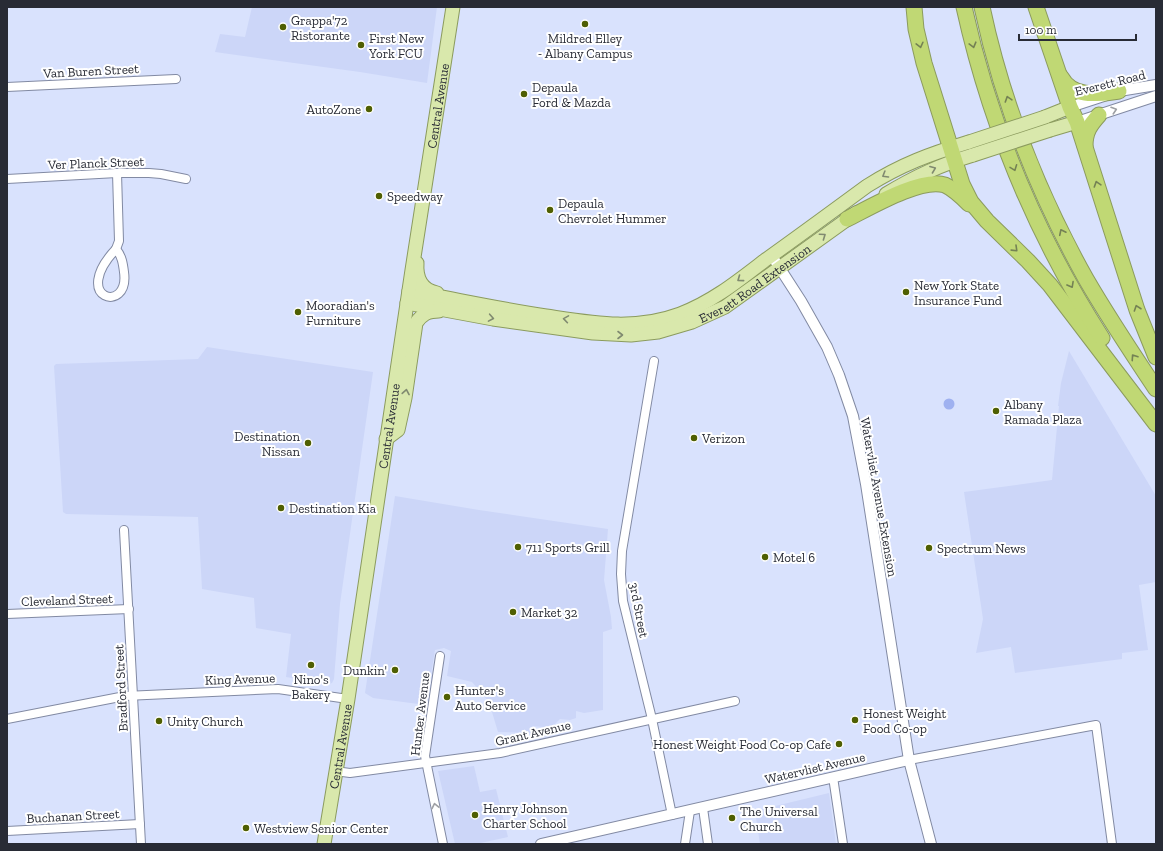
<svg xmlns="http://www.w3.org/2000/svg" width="1163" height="851" viewBox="0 0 1163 851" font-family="'Zilla Slab',serif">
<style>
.built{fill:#ccd6f8}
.water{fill:#9fb1f0}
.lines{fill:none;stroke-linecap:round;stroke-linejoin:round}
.minor-casing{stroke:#828aa3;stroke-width:10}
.tertiary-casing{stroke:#828aa3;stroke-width:12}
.primary-casing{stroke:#8b9b5e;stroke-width:15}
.motorway-casing{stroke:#8b9b5e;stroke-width:17}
.minor{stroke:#fff;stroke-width:8}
.tertiary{stroke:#fff;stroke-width:10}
.primary{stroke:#d9e8ac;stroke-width:13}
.motorway{stroke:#c0d874;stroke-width:15}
.primary-bridge-casing{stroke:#8b9b5e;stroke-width:15;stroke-linecap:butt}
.primary-bridge{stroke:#d9e8ac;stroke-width:13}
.oneway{stroke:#748254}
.oneway2{stroke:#9ea0a4}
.oneway3{stroke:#808a70}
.poi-dot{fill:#4f5f02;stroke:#fff;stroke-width:1.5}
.labels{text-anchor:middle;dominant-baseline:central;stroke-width:4;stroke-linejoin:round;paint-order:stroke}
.poi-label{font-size:13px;fill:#282b35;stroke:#fff;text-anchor:start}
.street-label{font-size:13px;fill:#282b35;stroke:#fff}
</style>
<rect width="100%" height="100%" fill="#d9e2fd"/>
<g class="built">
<path d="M252,7H437L427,83L360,72L215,52L220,34L245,37Z"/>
<path d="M207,347L373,372L340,604L334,679L332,683L328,684L286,677L291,634L256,628L254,598L202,589L198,517L66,514L63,512L54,366L56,364L198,359Z"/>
<path d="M1069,351L1156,496V582L1139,585L1148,650L1122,653V659L1015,673L1011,647L976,653L983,619L964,492L1052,480L1059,406H1058L1061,383Z"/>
<path d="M395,496L479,510L608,529L604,580L611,617L612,629L603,632V710L584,713L576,711V718L570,720L560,719L554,725L543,727L532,726L531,733L498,732L489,702L472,682L447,676L451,651L444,648L435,650L426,705L373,698L365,693Z"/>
<path d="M474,766L480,792L496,789L508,837L476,844H455L438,771Z"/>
<path d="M829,793L836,844H760L755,811Z"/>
</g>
<circle class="water" cx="949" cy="404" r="5.5"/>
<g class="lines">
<g class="minor-casing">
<g id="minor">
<path d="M7,87L176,79"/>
<path d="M7,179L117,173H149L161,174L186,179"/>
<path d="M116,249C122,256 123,264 124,272C130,315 69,299 116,249Z"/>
<path d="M116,249L119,241L117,173"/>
<path d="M654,361L622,551L621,574L623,601L652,719L672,815"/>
<path d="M124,530L141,844"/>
<path d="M7,614L129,609"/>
<path d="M440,656L425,756L443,844"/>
<path d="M7,719L125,696L278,689L348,699"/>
<path d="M909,760L1096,725L1112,844"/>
<path d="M335,771L350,773L500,753L735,701"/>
<path d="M833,777L843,844"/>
<path d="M703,808L708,844"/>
<path d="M7,831L140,824"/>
<path d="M685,844L690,811"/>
</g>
</g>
<g class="tertiary-casing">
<g id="tertiary">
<path d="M1070,107L1119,91L1156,85"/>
<path d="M1077,122L1156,96"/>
<path d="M772,256L801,301L827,347L839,375L853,416L866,484L909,760L931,844"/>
<path d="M541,844L909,760"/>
</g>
</g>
<g class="primary-casing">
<g id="primary">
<path d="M1045,117L1070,107"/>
<path d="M1050,130L1077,122"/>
<path d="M886,194C916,176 940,165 973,155"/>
<path d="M417,263C416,277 421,290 437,293"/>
<path d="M409,291C454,299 500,309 546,316C593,323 634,331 680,314C712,302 738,281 764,261C799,236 833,211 867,186C902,164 930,154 969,142"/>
<path id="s1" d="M407,303L493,319L593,333L631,335L658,332L692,322L725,307L856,213"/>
<path d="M386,439L398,430L405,398L416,323C422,314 428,311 439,311"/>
<path id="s2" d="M324,844L348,699L412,270L453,7"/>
</g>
</g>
<g class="motorway-casing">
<g id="motorway">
<path d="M914,7L916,29L924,63L962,184L971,202L987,221L1028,261L1050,285L1156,424"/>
<path d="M964,7C990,125 1037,237 1102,338"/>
<path d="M982,7C1002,101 1039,195 1086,279C1108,317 1132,353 1156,389"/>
<path d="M1036,7L1070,107L1077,122L1137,310L1156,357"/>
<path d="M1061,77C1073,99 1098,94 1119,91"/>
<path d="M1085,146C1085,132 1090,125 1099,115"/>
<path d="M847,219C869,208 921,177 945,185C954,189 962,197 969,204"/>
</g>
</g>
<use href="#minor" class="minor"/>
<use href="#tertiary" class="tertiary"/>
<use href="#primary" class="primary"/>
<use href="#motorway" class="motorway"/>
<g class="primary-bridge-casing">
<g id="primary-bridge">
<path d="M969,142L1045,117"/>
<path d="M973,155L1050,130"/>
</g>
</g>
<use href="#primary-bridge" class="primary-bridge"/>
</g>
<defs><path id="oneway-chevron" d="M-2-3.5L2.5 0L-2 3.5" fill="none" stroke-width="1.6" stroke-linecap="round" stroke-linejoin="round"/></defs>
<g class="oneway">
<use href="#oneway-chevron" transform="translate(920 45) rotate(76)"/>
<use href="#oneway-chevron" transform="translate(973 45) rotate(75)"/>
<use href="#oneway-chevron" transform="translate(1008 99) rotate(-108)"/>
<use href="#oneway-chevron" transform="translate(1014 168) rotate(69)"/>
<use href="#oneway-chevron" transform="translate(1097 184) rotate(-108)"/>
<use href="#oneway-chevron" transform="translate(1062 232) rotate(-116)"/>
<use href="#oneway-chevron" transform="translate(1015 249) rotate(44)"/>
<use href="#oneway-chevron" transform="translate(1071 285) rotate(61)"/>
<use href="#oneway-chevron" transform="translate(1137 308) rotate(-109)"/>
<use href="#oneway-chevron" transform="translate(1134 357) rotate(-124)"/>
</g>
<g class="oneway2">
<use href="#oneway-chevron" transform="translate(1114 110) rotate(-18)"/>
<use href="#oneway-chevron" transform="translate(435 806) rotate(-102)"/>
</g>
<g class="oneway3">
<use href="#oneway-chevron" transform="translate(933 169) rotate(-21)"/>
<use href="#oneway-chevron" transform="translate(885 175) rotate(149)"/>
<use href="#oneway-chevron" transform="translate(823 236) rotate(-35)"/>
<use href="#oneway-chevron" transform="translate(740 279) rotate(144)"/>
<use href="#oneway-chevron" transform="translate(491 318) rotate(10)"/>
<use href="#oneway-chevron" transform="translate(566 319) rotate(-171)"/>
<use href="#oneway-chevron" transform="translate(620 335)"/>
<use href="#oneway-chevron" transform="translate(406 392) rotate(-80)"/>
</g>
<g class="poi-dot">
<circle cx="585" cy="24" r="4"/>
<circle cx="283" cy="27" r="4"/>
<circle cx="361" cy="45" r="4"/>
<circle cx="524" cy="94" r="4"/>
<circle cx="369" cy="109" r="4"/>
<circle cx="379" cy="196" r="4"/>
<circle cx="550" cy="210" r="4"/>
<circle cx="906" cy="292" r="4"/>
<circle cx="298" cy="312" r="4"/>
<circle cx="996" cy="411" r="4"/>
<circle cx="694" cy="438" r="4"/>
<circle cx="308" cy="443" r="4"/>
<circle cx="281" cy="508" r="4"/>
<circle cx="518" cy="547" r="4"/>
<circle cx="929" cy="548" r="4"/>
<circle cx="765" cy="557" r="4"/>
<circle cx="513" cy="612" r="4"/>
<circle cx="311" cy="665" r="4"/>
<circle cx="395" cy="670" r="4"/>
<circle cx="447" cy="697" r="4"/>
<circle cx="855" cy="720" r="4"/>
<circle cx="159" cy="721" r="4"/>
<circle cx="839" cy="744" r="4"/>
<circle cx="475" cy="815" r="4"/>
<circle cx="732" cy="818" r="4"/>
<circle cx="246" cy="828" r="4"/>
</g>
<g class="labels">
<g class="poi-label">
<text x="291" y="20">Grappa'72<tspan x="291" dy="15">Ristorante</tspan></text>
<text x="369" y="38">First New<tspan x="369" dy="15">York FCU</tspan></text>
<text x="585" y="38" text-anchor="middle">Mildred Elley<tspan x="585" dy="15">- Albany Campus</tspan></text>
<text x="532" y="87">Depaula<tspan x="532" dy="15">Ford &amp; Mazda</tspan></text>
<text x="361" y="109" text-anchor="end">AutoZone</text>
<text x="387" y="196">Speedway</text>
<text x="558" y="203">Depaula<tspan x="558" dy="15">Chevrolet Hummer</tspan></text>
<text x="914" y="285">New York State<tspan x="914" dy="15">Insurance Fund</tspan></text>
<text x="306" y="305">Mooradian's<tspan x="306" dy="15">Furniture</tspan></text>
<text x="1004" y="404">Albany<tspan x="1004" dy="15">Ramada Plaza</tspan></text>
<text x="300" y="436" text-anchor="end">Destination<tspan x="300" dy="15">Nissan</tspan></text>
<text x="702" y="438">Verizon</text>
<text x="289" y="508">Destination Kia</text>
<text x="526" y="547">711 Sports Grill</text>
<text x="937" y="548">Spectrum News</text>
<text x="773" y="557">Motel 6</text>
<text x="521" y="612">Market 32</text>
<text x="387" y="670" text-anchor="end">Dunkin'</text>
<text x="311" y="679" text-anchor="middle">Nino's<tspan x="311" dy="15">Bakery</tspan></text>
<text x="455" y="690">Hunter's<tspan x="455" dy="15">Auto Service</tspan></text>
<text x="863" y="713">Honest Weight<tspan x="863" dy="15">Food Co-op</tspan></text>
<text x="167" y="721">Unity Church</text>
<text x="831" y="744" text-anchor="end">Honest Weight Food Co-op Cafe</text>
<text x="483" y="808">Henry Johnson<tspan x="483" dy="15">Charter School</tspan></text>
<text x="740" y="811">The Universal<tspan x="740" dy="15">Church</tspan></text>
<text x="254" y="828">Westview Senior Center</text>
</g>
<g class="street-label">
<text transform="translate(91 71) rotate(-3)">Van Buren Street</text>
<text transform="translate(1110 83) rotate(-14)">Everett Road</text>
<text stroke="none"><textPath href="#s2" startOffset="747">Central Avenue</textPath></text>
<text transform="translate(96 163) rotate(-2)">Ver Planck Street</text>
<text stroke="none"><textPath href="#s1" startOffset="363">Everett Road Extension</textPath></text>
<text stroke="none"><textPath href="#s2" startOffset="423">Central Avenue</textPath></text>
<text transform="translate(879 497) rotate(80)">Watervliet Avenue Extension</text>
<text transform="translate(67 600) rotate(-2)">Cleveland Street</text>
<text transform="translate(639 610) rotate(79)">3rd Street</text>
<text transform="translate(240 679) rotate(-2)">King Avenue</text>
<text transform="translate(121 688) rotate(-93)">Bradford Street</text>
<text transform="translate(420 714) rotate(-83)">Hunter Avenue</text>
<text transform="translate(533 733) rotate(-13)">Grant Avenue</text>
<text stroke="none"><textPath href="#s2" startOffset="99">Central Avenue</textPath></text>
<text transform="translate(815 768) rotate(-13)">Watervliet Avenue</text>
<text transform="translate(73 816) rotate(-3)">Buchanan Street</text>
</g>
</g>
<rect width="1163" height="851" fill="none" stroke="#282b35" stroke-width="16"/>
<path d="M1019 34v6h117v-6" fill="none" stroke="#282b35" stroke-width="2"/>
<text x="1025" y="34" font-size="12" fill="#282b35" stroke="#ffffff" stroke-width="3" paint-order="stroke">100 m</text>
</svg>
